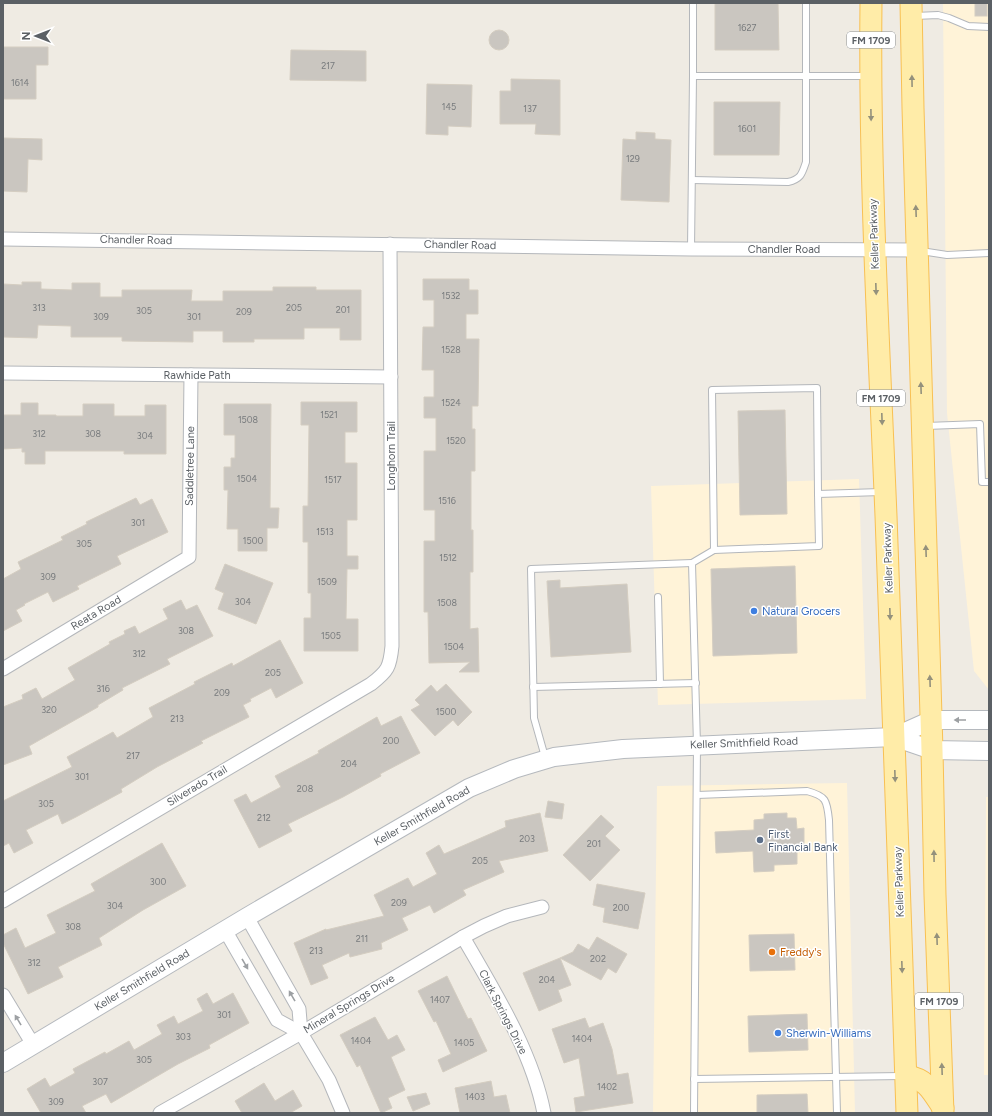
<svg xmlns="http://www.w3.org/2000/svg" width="992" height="1116" viewBox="0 0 992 1116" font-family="Figtree,sans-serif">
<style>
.commercial{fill:#fff3d8}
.building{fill:#cac6c0;stroke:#d4cdc1}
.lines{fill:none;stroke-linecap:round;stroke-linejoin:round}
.service-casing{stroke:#b4b7bb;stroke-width:8}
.minor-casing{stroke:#b4b7bb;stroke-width:15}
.secondary-casing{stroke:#b5b9be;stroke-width:20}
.primary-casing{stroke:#f8c053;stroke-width:23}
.service{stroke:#fff;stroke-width:6}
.minor{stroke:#fff;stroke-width:13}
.secondary{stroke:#fff;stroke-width:18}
.primary{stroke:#ffeca8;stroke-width:21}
.oneway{fill:#94917c}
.oneway2{fill:#9da0a3}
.shop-dot{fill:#3f7fe0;stroke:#fff;stroke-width:1.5}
.service-dot{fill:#5c6f8a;stroke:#fff;stroke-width:1.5}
.food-dot{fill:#e8710a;stroke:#fff;stroke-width:1.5}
.labels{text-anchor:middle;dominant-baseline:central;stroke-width:3;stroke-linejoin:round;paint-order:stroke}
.number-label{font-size:9px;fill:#777a7c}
.shield{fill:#fff;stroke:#8c9093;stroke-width:1}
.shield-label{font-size:10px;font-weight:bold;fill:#5b6065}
.street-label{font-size:11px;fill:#5b6065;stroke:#fff}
.shop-label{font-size:11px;fill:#366cbe;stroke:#fff;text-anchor:start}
.service-label{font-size:11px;fill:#4e5e75;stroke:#fff;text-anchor:start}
.food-label{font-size:11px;fill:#c56008;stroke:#fff;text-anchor:start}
</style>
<rect width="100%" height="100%" fill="#efebe3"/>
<g class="commercial">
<path d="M943,3H989V690L974,671L947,413Z"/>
<path d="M859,479L866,699L658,705L651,486Z"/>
<path d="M847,783L855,1113H653L657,786Z"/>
<path d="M986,797H989V1075H984Z"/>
</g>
<g class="building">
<path d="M715,3H778L779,50H715Z"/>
<rect x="975" y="3" width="12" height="13"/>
<circle cx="499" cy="40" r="10"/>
<path d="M3,47H48V65H36V99H3Z"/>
<path d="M291,50L366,51V81L290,80Z"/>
<path d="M511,79L560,80V135L535,134L536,124H500V91H511Z"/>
<path d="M427,84L472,85L471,127L448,126V135L426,134Z"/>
<path d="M714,102H780L779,155H714Z"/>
<path d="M636,132L655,133V139L671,140L669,202L621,200L623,139L636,140Z"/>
<path d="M3,138L42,139V160L28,159L27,192L3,191Z"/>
<path d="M423,279H469V290H478V314H466V339H479L478,406H472V429H475V471H471V530H473V572H470V629L478,628L479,672H459L470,662L429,663L428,612H424V541H435V510H424V451H436V418H424V397H434V370H422L423,327H434V300H423Z"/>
<path d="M22,282H41V289L72,290V283H100V297H122V290H192L191,301H223V291H273V287H316V290H361V340H340V328H304V339H254V342H223V331H193V342L122,341V337H71V326L38,325L37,338L3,337V284L22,285Z"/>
<path d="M301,402H357V432H345V463H357V520H347V556H358V569H347L346,619H358V651H304V618H311V593H308V542H303V506H308L309,425H301Z"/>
<path d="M21,403H38V415H56V416H83V404H114V416H145V405H166V454H124V451H45V464H25V452H22V448L3,449V415H21Z"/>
<path d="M224,404H271L270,508H279L278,528H267V551H238V529H227L228,490H224V467H231V458H235V435H224Z"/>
<path d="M785,410L787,514L740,515L738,411Z"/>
<path d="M136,498L140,505L152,499L168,532L117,556L121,564L77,586L79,589L53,602L48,592L24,604L25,605L16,610L22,621L3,631V579L21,569L18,562L63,540L61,537L87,524L86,522Z"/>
<path d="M225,564L273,583L256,624L218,609L224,593L215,589Z"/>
<path d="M795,566L797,653L713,656L711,569Z"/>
<path d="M560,580V588L627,584L631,652L551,657L547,581Z"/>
<path d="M181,600L186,610L197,605L213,636L167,659L170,664L122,688L123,690L98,705V707L29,746L32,754L3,765V707L23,699L22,695L36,688L42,699L75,680L68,668L110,644L109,642L125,634L124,631L135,626L139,634L168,619L163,609Z"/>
<path d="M280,640L303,683L276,698L271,688L250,699L251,701L243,705L249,717L201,741L203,743L157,767L121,789L122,792L76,817L62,824L58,814L26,830L33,843L14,853L9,843L3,846V801L72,767L67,757L113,732L117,738L153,717L149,708L195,684L194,682L232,663L233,666Z"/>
<path d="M446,684L472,712L458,726L453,720L435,736L411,710L420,705L415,700L431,685L437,692Z"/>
<path d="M401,716L420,753L380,774L381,776L343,797L288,824L292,831L259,848L234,800L246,794L251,803L281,787L275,776L319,753L318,751L377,717L381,726Z"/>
<path d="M548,801L564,804L562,819L545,817Z"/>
<path d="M540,813L548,851L499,861L504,872L463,890L466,895L434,913L430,905L402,918L408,930L381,943L382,949L350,957L349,953L322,965L328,978L311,985L294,943L326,929V930L384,916L374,895L408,878L413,887L437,874L426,853L439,845L444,854L506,827L505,821Z"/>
<path d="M787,813V818H796L797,829L804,828V848H797V864L774,865V871L754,872L753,851L716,853L715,832L754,830V820L764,819V814Z"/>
<path d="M601,815L614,827L605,836L620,850L590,881L563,855Z"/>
<path d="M162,843L186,886L143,910L99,938L102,945L58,967L63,977L28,994L3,943V935L16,928L25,948L56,933L47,915L95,891L91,884Z"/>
<path d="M597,884L645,893L638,929L603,922L605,908L593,905Z"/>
<path d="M794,934L795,970L750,971L749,935Z"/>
<path d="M597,937L627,954L616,973L608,968L601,980L560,958L573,952L578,944L589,950Z"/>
<path d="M560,958L571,985L558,990L562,1001L539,1011L523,973Z"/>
<path d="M447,976L468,1019L471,1018L487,1051L443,1072L438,1060L451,1054L436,1021L434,1022L418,991Z"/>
<path d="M207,993L213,1004L233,993L249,1023L209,1045L210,1048L178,1064L111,1103L106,1094L82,1106L86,1113H41L27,1089L45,1078L50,1087L75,1073L73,1069L105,1052L106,1054L129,1041L134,1050L162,1034L157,1025L174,1016L178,1024L203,1011L197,999Z"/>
<path d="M807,1014L808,1050L749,1052L748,1016Z"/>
<path d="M375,1017L388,1040L397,1035L405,1050L391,1057L405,1090L388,1098L392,1108L381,1113L360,1065L357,1067L340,1035Z"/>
<path d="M585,1018L589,1028L603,1023L612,1049L617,1075L628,1073L633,1103L576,1112L574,1098L585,1096L579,1058L564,1063L552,1029Z"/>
<path d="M491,1081L494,1097L506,1095L510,1113H460L455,1088Z"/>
<path d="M264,1083L275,1101L293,1090L302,1106L290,1113H242L235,1101Z"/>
<path d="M426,1093L430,1104L413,1111L407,1097Z"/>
<path d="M807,1094L808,1113H757V1095Z"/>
</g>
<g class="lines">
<g class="service-casing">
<g id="service">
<path d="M915,16L938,15L949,18L968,26L989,27"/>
<path d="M693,76V3"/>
<path d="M692,180L788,182C801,179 802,174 806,162V3"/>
<path d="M691,249L693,76H869"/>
<path d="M921,251L947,255L989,253"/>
<path d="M926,426L980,424L982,482H989"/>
<path d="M714,550L712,390L817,388L818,494"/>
<path d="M658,597L660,684"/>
<path d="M533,687L696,683"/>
<path d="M545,757L534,718L531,569L692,563"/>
<path d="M697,795L807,791C826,796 827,800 829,820L837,1113"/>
<path d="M694,1079L902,1076"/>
<path d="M694,1113L697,745L692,563L714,550L819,546L818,494L881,492"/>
</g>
</g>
<g class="minor-casing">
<g id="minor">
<path d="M3,239L691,249L917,250"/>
<path d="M3,373L391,377"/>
<path d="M3,669L189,557L191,375"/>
<path d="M3,901L371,684C388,671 390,667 392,646L390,244"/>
<path d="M247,917L299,1009L301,1033L329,1080L343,1113"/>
<path d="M225,930L277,1020L301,1033"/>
<path d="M463,937C494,991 532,1051 544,1113"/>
<path d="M3,995L34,1046"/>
<path d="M160,1113L301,1033L463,937L484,926L507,916L542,907"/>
</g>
</g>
<g class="secondary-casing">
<g id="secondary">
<path d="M894,737L932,720H989"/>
<path d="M3,1063L247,917L469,788L514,769L554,757L623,749L894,737L932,750L989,751"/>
</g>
</g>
<g class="primary-casing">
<g id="primary">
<path d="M871,3C869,174 879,345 886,516C894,715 900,914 907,1113"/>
<path d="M911,3L913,108L932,750L935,895L943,1113"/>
<path d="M906,1076C927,1079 932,1091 943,1108"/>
</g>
</g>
<use href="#service" class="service"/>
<use href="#minor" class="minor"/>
<use href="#secondary" class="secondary"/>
<use href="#primary" class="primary"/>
</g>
<defs><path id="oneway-solid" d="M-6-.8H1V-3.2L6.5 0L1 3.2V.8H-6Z"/></defs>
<g class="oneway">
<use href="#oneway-solid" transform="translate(912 81) rotate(-91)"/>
<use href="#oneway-solid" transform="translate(871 115) rotate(89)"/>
<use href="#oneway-solid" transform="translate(916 211) rotate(-92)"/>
<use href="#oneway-solid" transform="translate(876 289) rotate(88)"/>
<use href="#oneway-solid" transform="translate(921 388) rotate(-92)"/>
<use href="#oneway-solid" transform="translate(882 419) rotate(88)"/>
<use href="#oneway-solid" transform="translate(926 551) rotate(-92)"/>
<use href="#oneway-solid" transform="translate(890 614) rotate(88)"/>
<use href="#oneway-solid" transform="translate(930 681) rotate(-92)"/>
<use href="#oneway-solid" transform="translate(895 776) rotate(88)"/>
<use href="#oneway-solid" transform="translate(934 856) rotate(-91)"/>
<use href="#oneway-solid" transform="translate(937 939) rotate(-92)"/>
<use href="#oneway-solid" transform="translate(902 967) rotate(88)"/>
<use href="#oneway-solid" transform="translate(942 1069) rotate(-92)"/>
</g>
<g class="oneway2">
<use href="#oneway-solid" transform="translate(960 720) rotate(180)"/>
<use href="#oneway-solid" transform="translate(245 964) rotate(60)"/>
<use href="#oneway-solid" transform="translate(292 996) rotate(-120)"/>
<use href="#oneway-solid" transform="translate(18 1020) rotate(-121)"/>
</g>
<g class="shop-dot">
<circle cx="754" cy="611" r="4"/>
<circle cx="778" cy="1033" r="4"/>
</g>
<circle class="service-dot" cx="760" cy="840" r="4"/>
<circle class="food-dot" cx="772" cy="952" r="4"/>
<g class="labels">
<g class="number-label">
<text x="747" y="27">1627</text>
<text x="328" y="65">217</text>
<text x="20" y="82">1614</text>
<text x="449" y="106">145</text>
<text x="530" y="108">137</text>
<text x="747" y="128">1601</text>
<text x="633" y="158">129</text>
<text x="451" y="295">1532</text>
<text x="39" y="307">313</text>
<text x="294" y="307">205</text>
<text x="343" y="309">201</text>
<text x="144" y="310">305</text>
<text x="244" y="311">209</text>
<text x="101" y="316">309</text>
<text x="194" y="316">301</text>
<text x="451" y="349">1528</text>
<text x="451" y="402">1524</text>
<text x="329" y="414">1521</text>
<text x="248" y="419">1508</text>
<text x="39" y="433">312</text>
<text x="93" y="433">308</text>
<text x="145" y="435">304</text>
<text x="456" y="440">1520</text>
<text x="247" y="478">1504</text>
<text x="333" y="479">1517</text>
<text x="447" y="500">1516</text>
<text x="138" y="522">301</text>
<text x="325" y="531">1513</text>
<text x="253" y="540">1500</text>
<text x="84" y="543">305</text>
<text x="448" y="557">1512</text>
<text x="48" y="576">309</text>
<text x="327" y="581">1509</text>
<text x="243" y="601">304</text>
<text x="447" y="602">1508</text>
<text x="186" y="630">308</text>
<text x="331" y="635">1505</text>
<text x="454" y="646">1504</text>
<text x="139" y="653">312</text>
<text x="273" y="672">205</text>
<text x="103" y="688">316</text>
<text x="222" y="692">209</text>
<text x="49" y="709">320</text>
<text x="446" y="711">1500</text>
<text x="177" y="718">213</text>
<text x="391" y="740">200</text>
<text x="133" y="755">217</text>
<text x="349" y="763">204</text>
<text x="82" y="776">301</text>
<text x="305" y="788">208</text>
<text x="46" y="803">305</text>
<text x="264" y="817">212</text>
<text x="527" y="838">203</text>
<text x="594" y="843">201</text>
<text x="480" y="860">205</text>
<text x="158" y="881">300</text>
<text x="399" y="902">209</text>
<text x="115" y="905">304</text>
<text x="621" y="907">200</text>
<text x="73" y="926">308</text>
<text x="362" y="938">211</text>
<text x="316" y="950">213</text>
<text x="598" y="958">202</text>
<text x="34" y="962">312</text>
<text x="547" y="979">204</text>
<text x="440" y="999">1407</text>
<text x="224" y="1014">301</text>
<text x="183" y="1036">303</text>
<text x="582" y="1038">1404</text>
<text x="361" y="1040">1404</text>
<text x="464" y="1042">1405</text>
<text x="144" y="1059">305</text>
<text x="100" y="1081">307</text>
<text x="607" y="1086">1402</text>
<text x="475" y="1096">1403</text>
<text x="56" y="1101">309</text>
</g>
<g class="shield">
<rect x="847" y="32" width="48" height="16" rx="3"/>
<rect x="857" y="390" width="48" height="16" rx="3"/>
<rect x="915" y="993" width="48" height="16" rx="3"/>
</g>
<g class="shield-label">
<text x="871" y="40">FM 1709</text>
<text x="881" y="398">FM 1709</text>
<text x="939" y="1001">FM 1709</text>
</g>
<g class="street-label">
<text transform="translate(874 234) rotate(-92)">Keller Parkway</text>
<text transform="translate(136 240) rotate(1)">Chandler Road</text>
<text transform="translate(460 245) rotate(1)">Chandler Road</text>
<text x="784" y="249">Chandler Road</text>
<text x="197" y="375">Rawhide Path</text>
<text transform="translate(391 456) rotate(-90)">Longhorn Trail</text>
<text transform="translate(190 466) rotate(-89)">Saddletree Lane</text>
<text transform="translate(888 558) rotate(-92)">Keller Parkway</text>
<text transform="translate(96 613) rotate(-31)">Reata Road</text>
<text transform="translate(744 743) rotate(-2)">Keller Smithfield Road</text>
<text transform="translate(197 786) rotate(-31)">Silverado Trail</text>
<text transform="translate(422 816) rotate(-30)">Keller Smithfield Road</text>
<text transform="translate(899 882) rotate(-92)">Keller Parkway</text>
<text transform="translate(142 980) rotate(-31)">Keller Smithfield Road</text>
<text transform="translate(349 1004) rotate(-31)">Mineral Springs Drive</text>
<text transform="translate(503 1012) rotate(63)">Clark Springs Drive</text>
</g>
<g class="shop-label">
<text x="762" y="611">Natural Grocers</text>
<text x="786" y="1033">Sherwin-Williams</text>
</g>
<g class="service-label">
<text x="768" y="834">First<tspan x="768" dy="13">Financial Bank</tspan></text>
</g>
<g class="food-label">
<text x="780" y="952">Freddy's</text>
</g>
</g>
<rect width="992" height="1116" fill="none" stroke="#5b6065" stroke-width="8"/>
<g transform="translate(36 36) rotate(270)" stroke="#ffffff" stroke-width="3" paint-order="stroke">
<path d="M0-3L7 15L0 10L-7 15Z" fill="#5b6065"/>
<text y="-6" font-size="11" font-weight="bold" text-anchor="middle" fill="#5b6065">N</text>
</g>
</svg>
